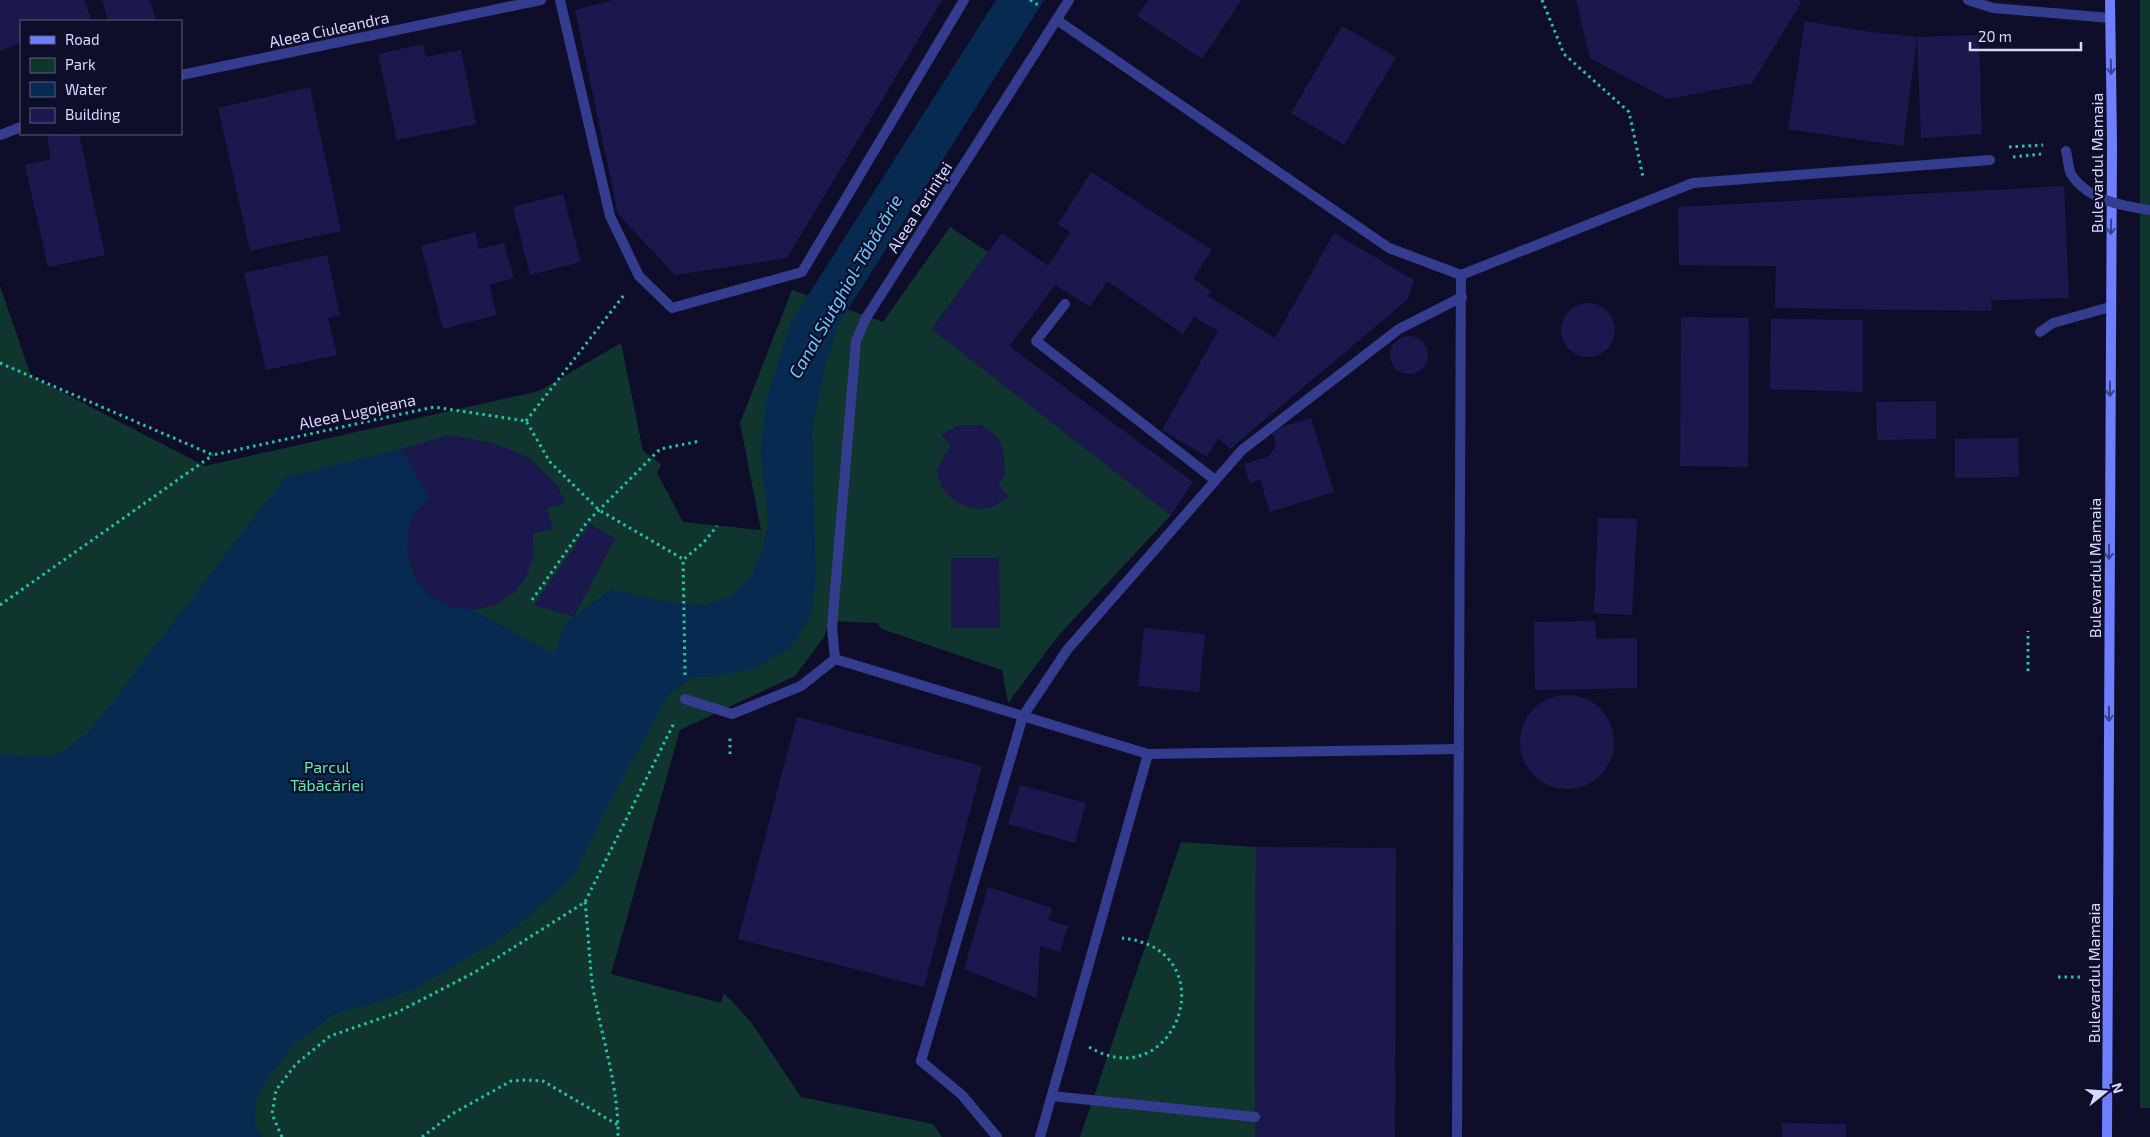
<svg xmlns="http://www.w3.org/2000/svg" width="2150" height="1137" viewBox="0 0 2150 1137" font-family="'Exo 2',sans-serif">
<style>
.green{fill:#10352f}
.water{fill:#072b50}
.building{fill:#1b184d}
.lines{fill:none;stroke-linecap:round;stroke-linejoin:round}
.path{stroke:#23c7a7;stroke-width:3;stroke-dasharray:2.5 4;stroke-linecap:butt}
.lane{stroke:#343c8e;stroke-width:10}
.secondary{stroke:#6e7eff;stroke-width:10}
.street-bridge{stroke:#343c8e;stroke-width:10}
.oneway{stroke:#3a408a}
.labels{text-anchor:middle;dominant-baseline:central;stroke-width:4.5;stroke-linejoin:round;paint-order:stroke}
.street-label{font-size:16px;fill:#d7d8ff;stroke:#0f0e2a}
.park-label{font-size:16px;fill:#56ecb2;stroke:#0f0e2a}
.water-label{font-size:18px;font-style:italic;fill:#65ccff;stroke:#0f0e2a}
</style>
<rect width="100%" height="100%" fill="#0f0e2a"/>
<g class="green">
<rect x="2140" y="0" width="10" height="1108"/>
<path d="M950,227L988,252L932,329L1171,515L1058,636L1008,703L1002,670L882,629L877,623L829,621L824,637L795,676L680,730L611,974L721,1003L724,993L751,1022L801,1097L933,1124L942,1137H0V286L31,376L205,466L539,391L621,343L643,451L661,464L657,473L683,522L761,530L740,423L792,290L883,322Z"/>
<path d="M1181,842L1256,847L1255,1137H1080Z"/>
</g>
<path class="water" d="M996,0H1044L838,325L826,364L812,429L816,576L812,614L790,648L753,669L711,677H693L669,694L605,811L577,871L554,894L509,933L415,989L375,1003L335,1014L296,1042L271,1073L256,1100L255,1125L263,1137H0V753L22,756H56L89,732L285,477L401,449L429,496L414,514L407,535L408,558L410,569L423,588L431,597L450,607L473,610L554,654L565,624L611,589L665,602L706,605L731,596L752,576L764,545L768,518L761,453L766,401L791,322Z"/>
<g class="building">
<path d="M0,0H84L91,19L84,21H21V43L0,51Z"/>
<path d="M102,0H150L156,21H108Z"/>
<path d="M613,0H942L787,258L675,275L618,214L575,10Z"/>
<path d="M1148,0H1241L1202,59L1137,16Z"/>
<path d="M1576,0H1800L1801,3L1752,83L1667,99L1590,58Z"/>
<path d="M1805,21L1863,31L1917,37L1903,146L1788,129Z"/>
<path d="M1342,26L1396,57L1344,145L1291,113Z"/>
<path d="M1979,35L1982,134L1921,138L1917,37Z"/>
<path d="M423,44L426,57L461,50L476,124L397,140L378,54Z"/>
<path d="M310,87L341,231L250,251L218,108Z"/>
<path d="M60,134H79L105,255L48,267L25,165L51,159L47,137Z"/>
<path d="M1091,172L1212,250L1193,278L1211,292L1208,296L1275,338L1334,233L1414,280L1408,299L1230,449L1218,438L1207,457L1162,430L1218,331L1194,317L1183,334L1107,281L1090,307L1055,285L1009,346L1193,482L1171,515L932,329L1002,233L1048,266L1070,232L1058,224Z"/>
<path d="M2064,186L2069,298L1991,300L1992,311L1775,308L1776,266L1679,265L1678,207Z"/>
<path d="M563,194L581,262L530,275L513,207Z"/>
<path d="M475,232L479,249L504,243L514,278L489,285L497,315L443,329L421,246Z"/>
<path d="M327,255L340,315L328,318L337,355L266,370L244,273Z"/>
<circle cx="1588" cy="330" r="27"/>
<path d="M1681,317L1749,318L1748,467L1680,466Z"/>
<path d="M1771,319L1863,320V392L1770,389Z"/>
<circle cx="1409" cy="355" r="19"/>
<path d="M1936,401V439L1877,440L1876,402Z"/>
<path d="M1311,418L1334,492L1270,512L1260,479L1250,483L1244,464L1269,456L1276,445L1272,430Z"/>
<path d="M960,425H981L998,437L1004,454L1005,473L999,485L1009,497L993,507L981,509L965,506L952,499L942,488L937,471L944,456L951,446L941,434Z"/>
<path d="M449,435L489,442L528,457L557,485L565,503L547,508L553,529L533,533L534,555L527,576L514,593L495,605L473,610L450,607L431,597L415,579L408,558L407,535L410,524L414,514L429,496L401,449Z"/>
<path d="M2018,438L2019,477L1955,478V439Z"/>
<path d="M1598,518L1637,519L1632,615L1594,613Z"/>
<path d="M590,524L615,538L574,617L534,605Z"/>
<path d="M951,558H999L1000,628H951Z"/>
<path d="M1595,621L1596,639L1637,638V688L1535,690L1534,622Z"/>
<path d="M1144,628L1205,634L1199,692L1138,686Z"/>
<circle cx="1567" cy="742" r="47"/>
<path d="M797,717L982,766L924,987L738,939Z"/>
<path d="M1020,785L1086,803L1075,843L1008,824Z"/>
<path d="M1256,847L1396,848L1395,1137H1255Z"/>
<path d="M988,887L1052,908L1048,920L1068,926L1060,952L1040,946L1037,998L964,969Z"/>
<path d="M1782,1123L1846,1124V1137H1782Z"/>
</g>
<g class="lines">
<g class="path">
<path d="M1030,0L1038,5"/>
<path d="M1542,0L1564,54L1629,112L1643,177"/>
<path d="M2009,147L2043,145"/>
<path d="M2013,157L2041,154"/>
<path d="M0,363L213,455L434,407L526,421L550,462L599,510L683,559"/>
<path d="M526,421L624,295"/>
<path d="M532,600L587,522L660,449L700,441"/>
<path d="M0,605L213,455"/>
<path d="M2028,671V631"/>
<path d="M685,675L683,560L704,542L717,526"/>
<path d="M730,754V737"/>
<path d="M585,902C588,928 589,956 592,982C600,1033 619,1085 618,1137"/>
<path d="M2058,977H2080"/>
<path d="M1089,1047C1176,1099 1229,949 1122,938"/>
<path d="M282,1137L272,1114L276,1090L296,1064L330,1036L396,1013L475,972L585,902L675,721"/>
<path d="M422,1137L452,1114L511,1081L527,1080L543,1081L618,1125"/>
</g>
<g class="lane">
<path d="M560,0L610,216L639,276L672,308L802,272L964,0"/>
<path d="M1968,0L1993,8L2110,18"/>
<path d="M1057,20L1389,248L1461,275L1693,183L1990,160"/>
<path d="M181,75L541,0"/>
<path d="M0,135L21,127"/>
<path d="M1065,304L1036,341L1215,480"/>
<path d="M2040,332L2053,323L2110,307"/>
<path d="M835,659L832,627L856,341L866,318L1069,0"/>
<path d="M685,699L732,714L801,686L835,659L1148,754L1459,749"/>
<path d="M1052,1096L1255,1117"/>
<path d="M997,1137L962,1095L921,1061L1023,716L1067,650L1242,450L1399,329L1462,297"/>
<path d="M1040,1137L1148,754"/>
<path d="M1457,1137L1461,275"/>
</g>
<path class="secondary" d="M2107,1137L2112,143L2110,0"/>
<path class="street-bridge" d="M2066,151C2068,158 2068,168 2071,174C2087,200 2122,206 2150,210"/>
</g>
<defs><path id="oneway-shaft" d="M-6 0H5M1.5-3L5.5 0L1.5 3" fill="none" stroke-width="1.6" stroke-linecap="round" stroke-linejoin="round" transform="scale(1.25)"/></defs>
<g class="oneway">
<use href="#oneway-shaft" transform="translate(2111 67) rotate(89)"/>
<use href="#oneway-shaft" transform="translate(2111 227) rotate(91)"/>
<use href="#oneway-shaft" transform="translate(2110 389) rotate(90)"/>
<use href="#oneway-shaft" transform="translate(2109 552) rotate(90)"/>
<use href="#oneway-shaft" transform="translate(2109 714) rotate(90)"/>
</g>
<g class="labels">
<g class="street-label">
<text transform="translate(329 29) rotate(-12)">Aleea Ciuleandra</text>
<text transform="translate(2096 163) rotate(-90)">Bulevardul Mamaia</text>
<text transform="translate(919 207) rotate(-57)">Aleea Periniței</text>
<text transform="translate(357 411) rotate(-12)">Aleea Lugojeana</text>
<text transform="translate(2094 568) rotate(-90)">Bulevardul Mamaia</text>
<text transform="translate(2093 973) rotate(-90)">Bulevardul Mamaia</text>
</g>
<g class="park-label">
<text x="327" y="766">Parcul<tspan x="327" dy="18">Tăbăcăriei</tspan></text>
</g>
<g class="water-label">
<text transform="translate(845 286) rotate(-60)">Canal Siutghiol-Tăbăcărie</text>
</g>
</g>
<rect x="20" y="20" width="162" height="115" fill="#0f0e2a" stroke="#5f5f7f"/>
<rect x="30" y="36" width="25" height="8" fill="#6e7eff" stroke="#5f5f7f"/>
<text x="65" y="45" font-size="15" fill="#d7d8ff">Road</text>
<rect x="30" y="58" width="25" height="15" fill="#10352f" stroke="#5f5f7f"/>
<text x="65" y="70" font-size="15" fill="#d7d8ff">Park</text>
<rect x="30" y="82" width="25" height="15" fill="#072b50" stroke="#5f5f7f"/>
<text x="65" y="95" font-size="15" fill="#d7d8ff">Water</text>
<rect x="30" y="108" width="25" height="15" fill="#1b184d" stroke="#5f5f7f"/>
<text x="65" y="120" font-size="15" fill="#d7d8ff">Building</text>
<g transform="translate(2105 1092) rotate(73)" stroke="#0f0e2a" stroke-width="4" paint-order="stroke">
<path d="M0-4L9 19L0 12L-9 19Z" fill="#d7d8ff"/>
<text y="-8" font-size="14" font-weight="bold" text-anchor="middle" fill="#d7d8ff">N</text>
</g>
<path d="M1970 42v8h111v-8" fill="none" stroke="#d7d8ff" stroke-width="2.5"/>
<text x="1978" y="42" font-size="15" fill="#d7d8ff" stroke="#0f0e2a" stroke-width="4" paint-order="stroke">20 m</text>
</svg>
